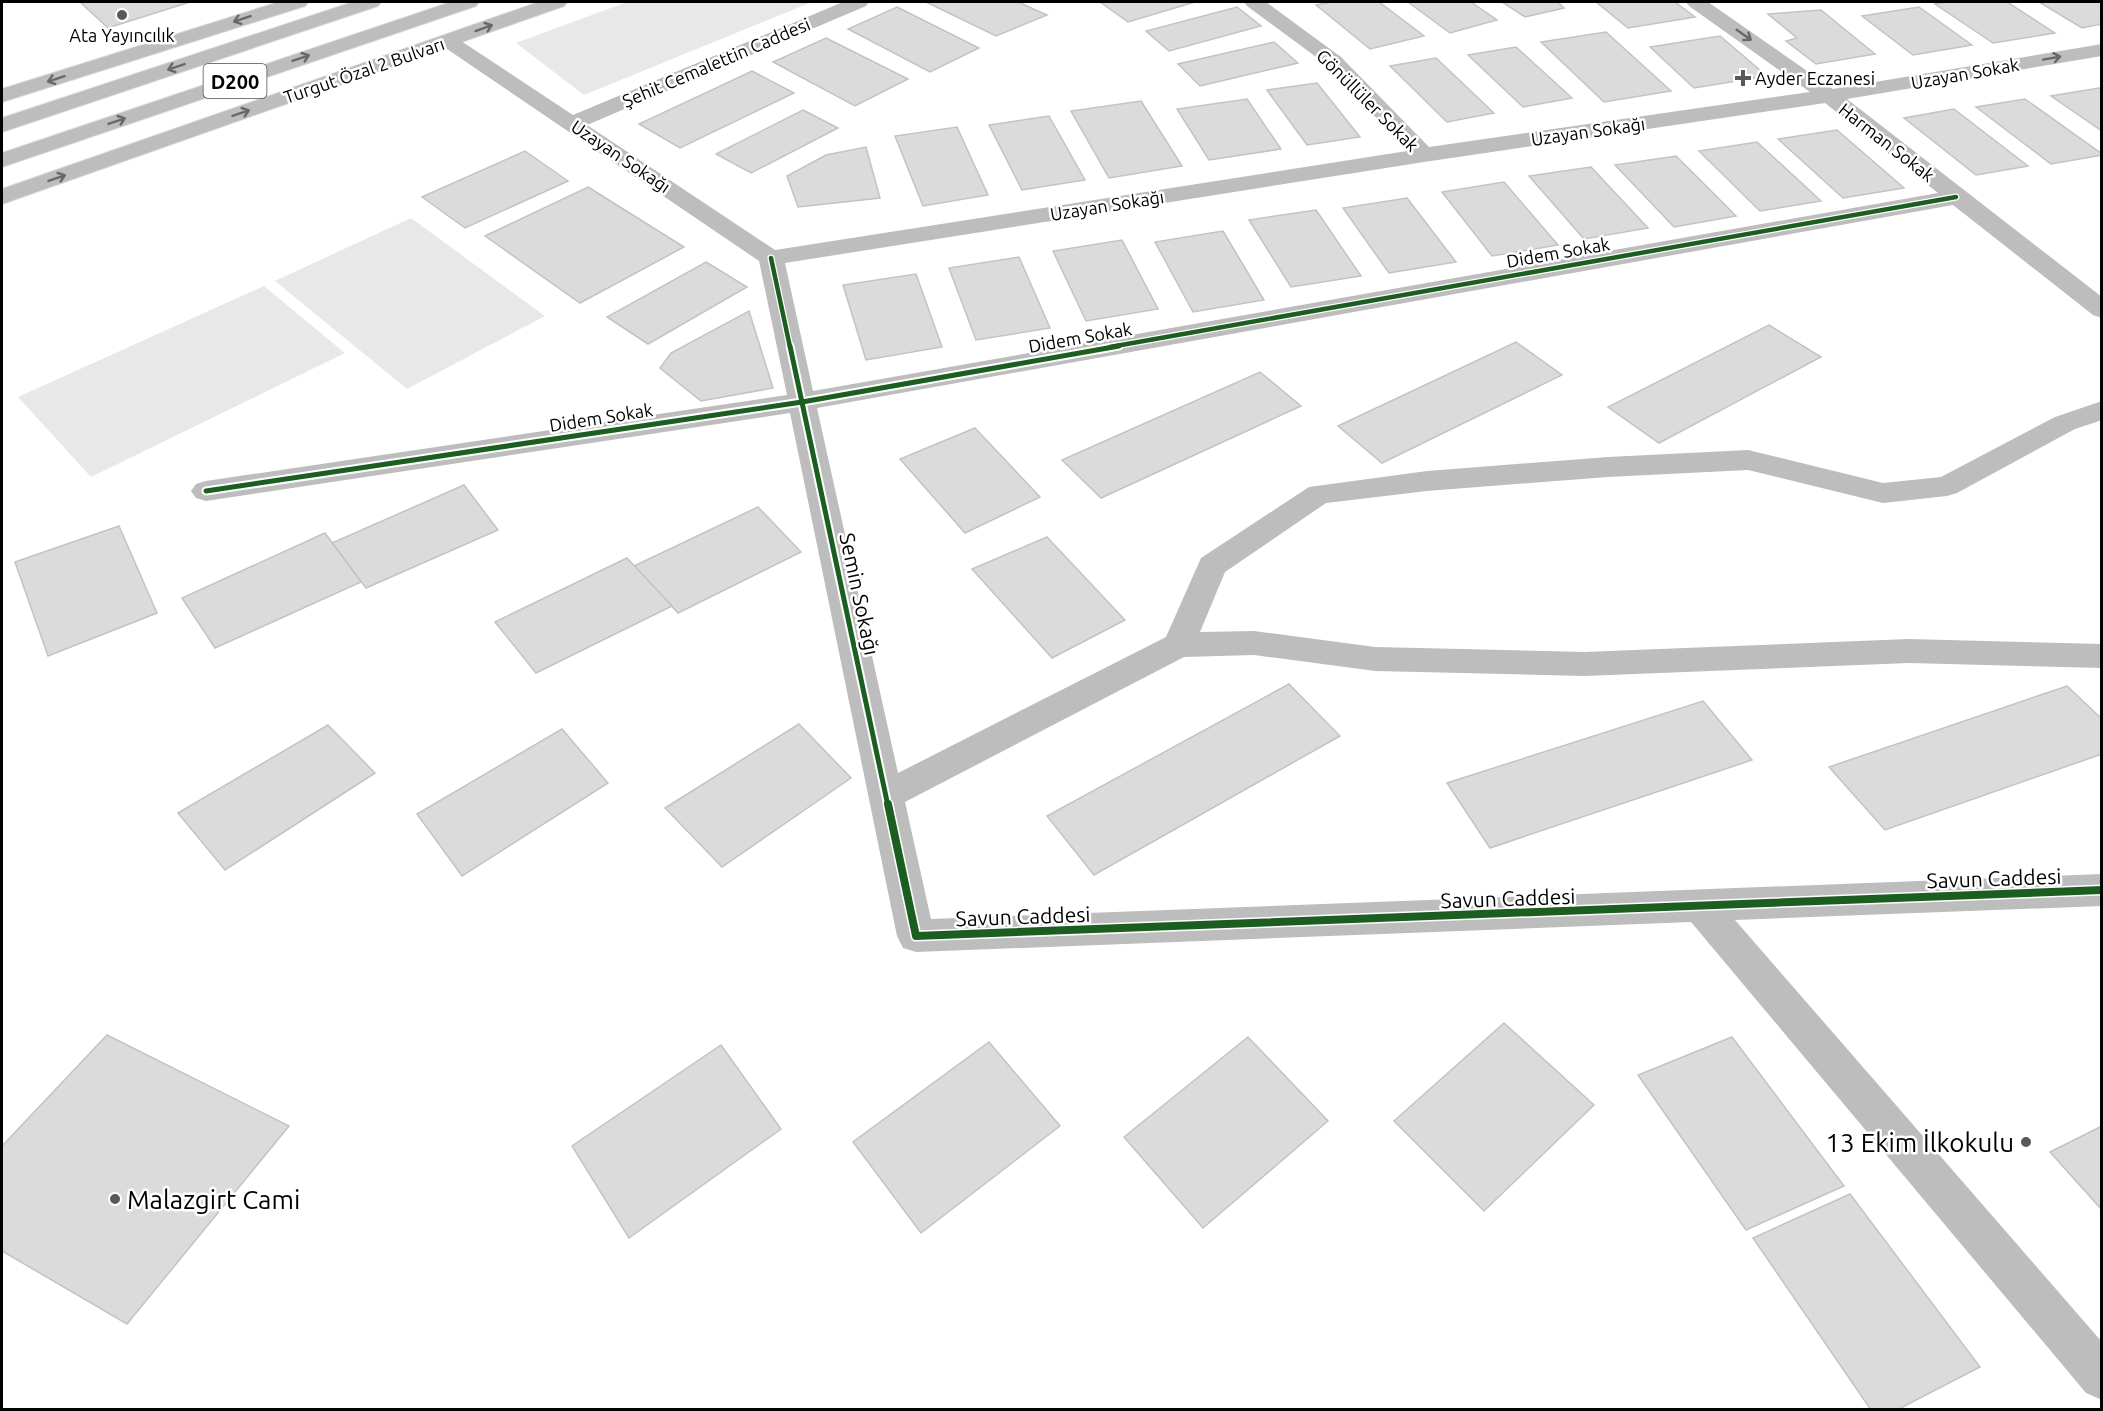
<svg xmlns="http://www.w3.org/2000/svg" width="2103" height="1411" viewBox="0 0 2103 1411" font-family="Ubuntu,sans-serif">
<style>
.green{fill:#e8e8e8}
.building{fill:#dbdbdb;stroke:#c3c3c3;stroke-width:1.5}
.lines{fill:none;stroke-linecap:round;stroke-linejoin:round}
.highway-casing{stroke:#dbdbdb;stroke-width:2}
.minor{fill:#bdbdbd;fill-rule:evenodd}
.highway{fill:#bdbdbd;fill-rule:evenodd}
.cycleway-far2-casing{stroke:#fff;stroke-width:7}
.cycleway-far1-casing{stroke:#fff;stroke-width:9}
.cycleway-casing{stroke:#fff;stroke-width:11}
.cycleway-far2{stroke:#1b5e20;stroke-width:4.5}
.cycleway-far1{stroke:#1b5e20;stroke-width:5}
.cycleway{stroke:#1b5e20;stroke-width:8}
.oneway{stroke:#686868}
.poi-dot{fill:#595959;stroke:#fff;stroke-width:2}
.labels{text-anchor:middle;dominant-baseline:central;stroke-width:5;stroke-linejoin:round;paint-order:stroke}
.far-poi-label{font-size:18px;fill:#000;stroke:#fff}
.far-street-label{font-size:18px;fill:#000;stroke:#fff}
.shield{fill:#fff;stroke:#4c4c4c;stroke-width:1.5}
.shield-label{font-size:20px;font-weight:bold;fill:#000}
.street-label{font-size:21px;fill:#000;stroke:#fff}
.near-poi-label{font-size:26px;fill:#000;stroke:#fff;text-anchor:end}
</style>
<rect width="100%" height="100%" fill="#fff"/>
<g class="green">
<path d="M627,2H812L584,95L516,43Z"/>
<path d="M411,218L545,316L407,389L275,281Z"/>
<path d="M264,286L345,353L91,477L18,397Z"/>
</g>
<g class="building">
<path d="M80,2H190L108,28Z"/>
<path d="M926,2H1018L1047,15L996,36Z"/>
<path d="M1100,2H1195L1128,22Z"/>
<path d="M1332,2H1379L1424,36L1370,49L1316,5Z"/>
<path d="M1408,2H1471L1497,20L1450,33Z"/>
<path d="M1502,2H1558L1564,8L1525,17Z"/>
<path d="M1596,2H1675L1695,17L1628,28Z"/>
<path d="M1949,2H2007L2055,33L1993,43L1935,4Z"/>
<path d="M2039,2H2101L2102,24L2082,28Z"/>
<path d="M897,7L979,48L930,72L848,29Z"/>
<path d="M1237,7L1261,26L1169,51L1146,31Z"/>
<path d="M1919,7L1972,45L1913,55L1862,16Z"/>
<path d="M1821,10L1875,54L1816,64L1786,41L1797,38L1768,14Z"/>
<path d="M1606,32L1671,91L1604,102L1541,42Z"/>
<path d="M1720,36L1767,76L1694,88L1650,47Z"/>
<path d="M826,38L908,79L855,106L773,62Z"/>
<path d="M1274,42L1298,63L1200,86L1178,64Z"/>
<path d="M1516,47L1572,98L1523,107L1468,55Z"/>
<path d="M1436,58L1494,113L1447,122L1390,66Z"/>
<path d="M752,71L794,93L680,148L639,124Z"/>
<path d="M1317,83L1360,137L1307,145L1267,90Z"/>
<path d="M2099,88L2102,89V131L2051,96Z"/>
<path d="M1247,99L1281,149L1209,160L1177,109Z"/>
<path d="M2025,99L2102,154V155L2051,164L1976,107Z"/>
<path d="M1141,101L1182,166L1109,178L1071,111Z"/>
<path d="M1954,109L2028,166L1976,175L1904,118Z"/>
<path d="M803,110L838,128L751,173L716,154Z"/>
<path d="M1049,116L1085,180L1022,190L989,125Z"/>
<path d="M957,127L988,195L923,206L895,136Z"/>
<path d="M1837,130L1904,188L1843,198L1778,139Z"/>
<path d="M1757,142L1821,201L1760,211L1699,151Z"/>
<path d="M866,147L880,198L798,207L787,176L826,155Z"/>
<path d="M525,151L568,181L465,228L422,197Z"/>
<path d="M1676,156L1736,216L1674,227L1615,165Z"/>
<path d="M1591,167L1648,228L1584,239L1529,176Z"/>
<path d="M1504,182L1558,245L1492,256L1442,192Z"/>
<path d="M588,187L684,247L580,303L485,236Z"/>
<path d="M1407,198L1456,262L1389,273L1343,208Z"/>
<path d="M1316,210L1361,276L1291,287L1249,220Z"/>
<path d="M1223,231L1264,300L1193,312L1155,242Z"/>
<path d="M1122,240L1158,309L1086,321L1053,251Z"/>
<path d="M1019,257L1050,328L976,340L949,268Z"/>
<path d="M706,262L747,287L648,344L607,317Z"/>
<path d="M916,274L942,347L866,360L843,285Z"/>
<path d="M749,311L773,388L701,401L660,368L671,353Z"/>
<path d="M1769,325L1821,357L1659,443L1608,407Z"/>
<path d="M1516,342L1562,375L1382,463L1338,426Z"/>
<path d="M1260,372L1301,406L1101,498L1062,460Z"/>
<path d="M975,428L1040,497L965,533L900,459Z"/>
<path d="M464,485L498,530L366,588L332,543Z"/>
<path d="M758,507L801,552L678,613L634,566Z"/>
<path d="M119,526L157,613L48,656L15,562Z"/>
<path d="M325,533L361,582L215,648L182,598Z"/>
<path d="M1047,537L1125,620L1052,658L972,569Z"/>
<path d="M627,558L672,606L536,673L495,622Z"/>
<path d="M1289,684L1340,736L1094,875L1047,816Z"/>
<path d="M2067,686L2102,719V754L1885,830L1829,767Z"/>
<path d="M1703,701L1752,760L1490,848L1447,783Z"/>
<path d="M799,724L851,778L722,867L665,808Z"/>
<path d="M328,725L375,773L225,870L178,813Z"/>
<path d="M562,729L608,783L462,876L417,814Z"/>
<path d="M1504,1023L1594,1105L1484,1211L1394,1121Z"/>
<path d="M107,1035L289,1126L127,1324L2,1251V1146Z"/>
<path d="M1248,1037L1328,1121L1203,1228L1124,1137Z"/>
<path d="M1732,1037L1844,1186L1746,1230L1638,1075Z"/>
<path d="M989,1042L1060,1126L921,1233L853,1142Z"/>
<path d="M721,1045L781,1129L629,1238L572,1146Z"/>
<path d="M2102,1126V1210L2050,1152Z"/>
<path d="M1850,1194L1980,1367L1897,1410H1871L1753,1238Z"/>
</g>
<g class="lines">
<g class="highway-casing">
<g id="highway">
<path d="M279,2H308L305,6L2,102V89Z"/>
<path d="M353,2H381L378,6L2,132V118Z"/>
<path d="M451,2H479L476,6L2,167V153Z"/>
<path d="M539,2H567L564,6L2,204V189Z"/>
</g>
</g>
<path class="minor" d="M843,2H869L866,6L587,125L775,250L1407,151L1327,65L1247,6L1244,2H1266L1341,57L1429,147L1810,92L1689,6L1686,2H1708L1833,89L2102,44V56L1847,99L2102,297V318L2093,315L1953,205L817,408L898,773L1166,637L1201,558L1309,487L1427,471L1608,457L1748,450L1883,483L1941,477L2055,417L2102,401V420L2075,429L1957,493L1947,496L1883,503L1748,470L1608,477L1427,491L1326,503L1225,572L1200,632L1254,631L1375,647L1584,652L1909,639L2102,644V668L1909,663L1584,676L1375,671L1254,655L1184,657L905,802L931,919L2102,874V906L1735,920L2102,1342V1400L2086,1393L1691,922L916,952L903,948L897,936L790,413L206,501L196,498L191,491L196,484L206,481L787,395L759,261L441,45L438,41L441,37L448,35L455,37L573,115ZM1825,103L1938,193L813,391L785,263L1424,162Z"/>
<use href="#highway" class="highway"/>
<g class="cycleway-far2-casing">
<g id="cycleway-far2">
<path d="M771,258L790,347"/>
<path d="M1110,347L1956,197"/>
</g>
</g>
<g class="cycleway-far1-casing">
<g id="cycleway-far1">
<path d="M790,346L888,806"/>
<path d="M206,491L802,402L1119,346"/>
</g>
</g>
<g class="cycleway-casing">
<path id="cycleway" d="M888,804L916,936L2102,890"/>
</g>
<use href="#cycleway-far2" class="cycleway-far2"/>
<use href="#cycleway-far1" class="cycleway-far1"/>
<use href="#cycleway" class="cycleway"/>
</g>
<defs><path id="oneway-shaft" d="M-6 0H5M1.5-3L5.5 0L1.5 3" fill="none" stroke-width="1.6" stroke-linecap="round" stroke-linejoin="round" transform="scale(1.5)"/></defs>
<g class="oneway">
<use href="#oneway-shaft" transform="translate(242 19) rotate(162)"/>
<use href="#oneway-shaft" transform="translate(484 28) rotate(-20)"/>
<use href="#oneway-shaft" transform="translate(1744 35) rotate(35)"/>
<use href="#oneway-shaft" transform="translate(301 58) rotate(-19)"/>
<use href="#oneway-shaft" transform="translate(2052 58) rotate(-10)"/>
<use href="#oneway-shaft" transform="translate(176 67) rotate(161)"/>
<use href="#oneway-shaft" transform="translate(56 79) rotate(162)"/>
<use href="#oneway-shaft" transform="translate(241 113) rotate(-19)"/>
<use href="#oneway-shaft" transform="translate(117 121) rotate(-19)"/>
<use href="#oneway-shaft" transform="translate(57 178) rotate(-19)"/>
</g>
<g class="poi-dot">
<circle cx="122" cy="15" r="6"/>
<path d="M1740 69h6v6h6v6h-6v6h-6v-6h-6v-6h6z"/>
<circle cx="2026" cy="1142" r="6"/>
<circle cx="115" cy="1199" r="6"/>
</g>
<g class="labels">
<g class="far-poi-label">
<text x="122" y="35">Ata Yayıncılık</text>
<text x="1755" y="78" text-anchor="start">Ayder Eczanesi</text>
</g>
<g class="far-street-label">
<text transform="translate(716 62) rotate(-23)">Şehit Cemalettin Caddesi</text>
<text transform="translate(364 70) rotate(-19)">Turgut Özal 2 Bulvarı</text>
<text transform="translate(1965 73) rotate(-10)">Uzayan Sokak</text>
<text transform="translate(1368 100) rotate(45)">Gönüllüler Sokak</text>
<text transform="translate(1588 131) rotate(-8)">Uzayan Sokağı</text>
<text transform="translate(1887 142) rotate(38)">Harman Sokak</text>
<text transform="translate(621 156) rotate(34)">Uzayan Sokağı</text>
<text transform="translate(1107 205) rotate(-9)">Uzayan Sokağı</text>
<text transform="translate(1558 252) rotate(-10)">Didem Sokak</text>
<text transform="translate(1080 337) rotate(-10)">Didem Sokak</text>
<text transform="translate(601 417) rotate(-9)">Didem Sokak</text>
</g>
<rect class="shield" x="203.5" y="64" width="63" height="34" rx="4.5"/>
<g class="shield-label">
<text x="235" y="81">D200</text>
</g>
<g class="street-label">
<text transform="translate(860 594) rotate(78)">Semin Sokağı</text>
<text transform="translate(1994 878) rotate(-2)">Savun Caddesi</text>
<text transform="translate(1508 898) rotate(-2)">Savun Caddesi</text>
<text transform="translate(1023 916) rotate(-2)">Savun Caddesi</text>
</g>
<g class="near-poi-label">
<text x="2014" y="1142">13 Ekim İlkokulu</text>
<text x="127" y="1199" text-anchor="start">Malazgirt Cami</text>
</g>
</g>
<rect width="2103" height="1411" fill="none" stroke="#000000" stroke-width="6"/>
</svg>
